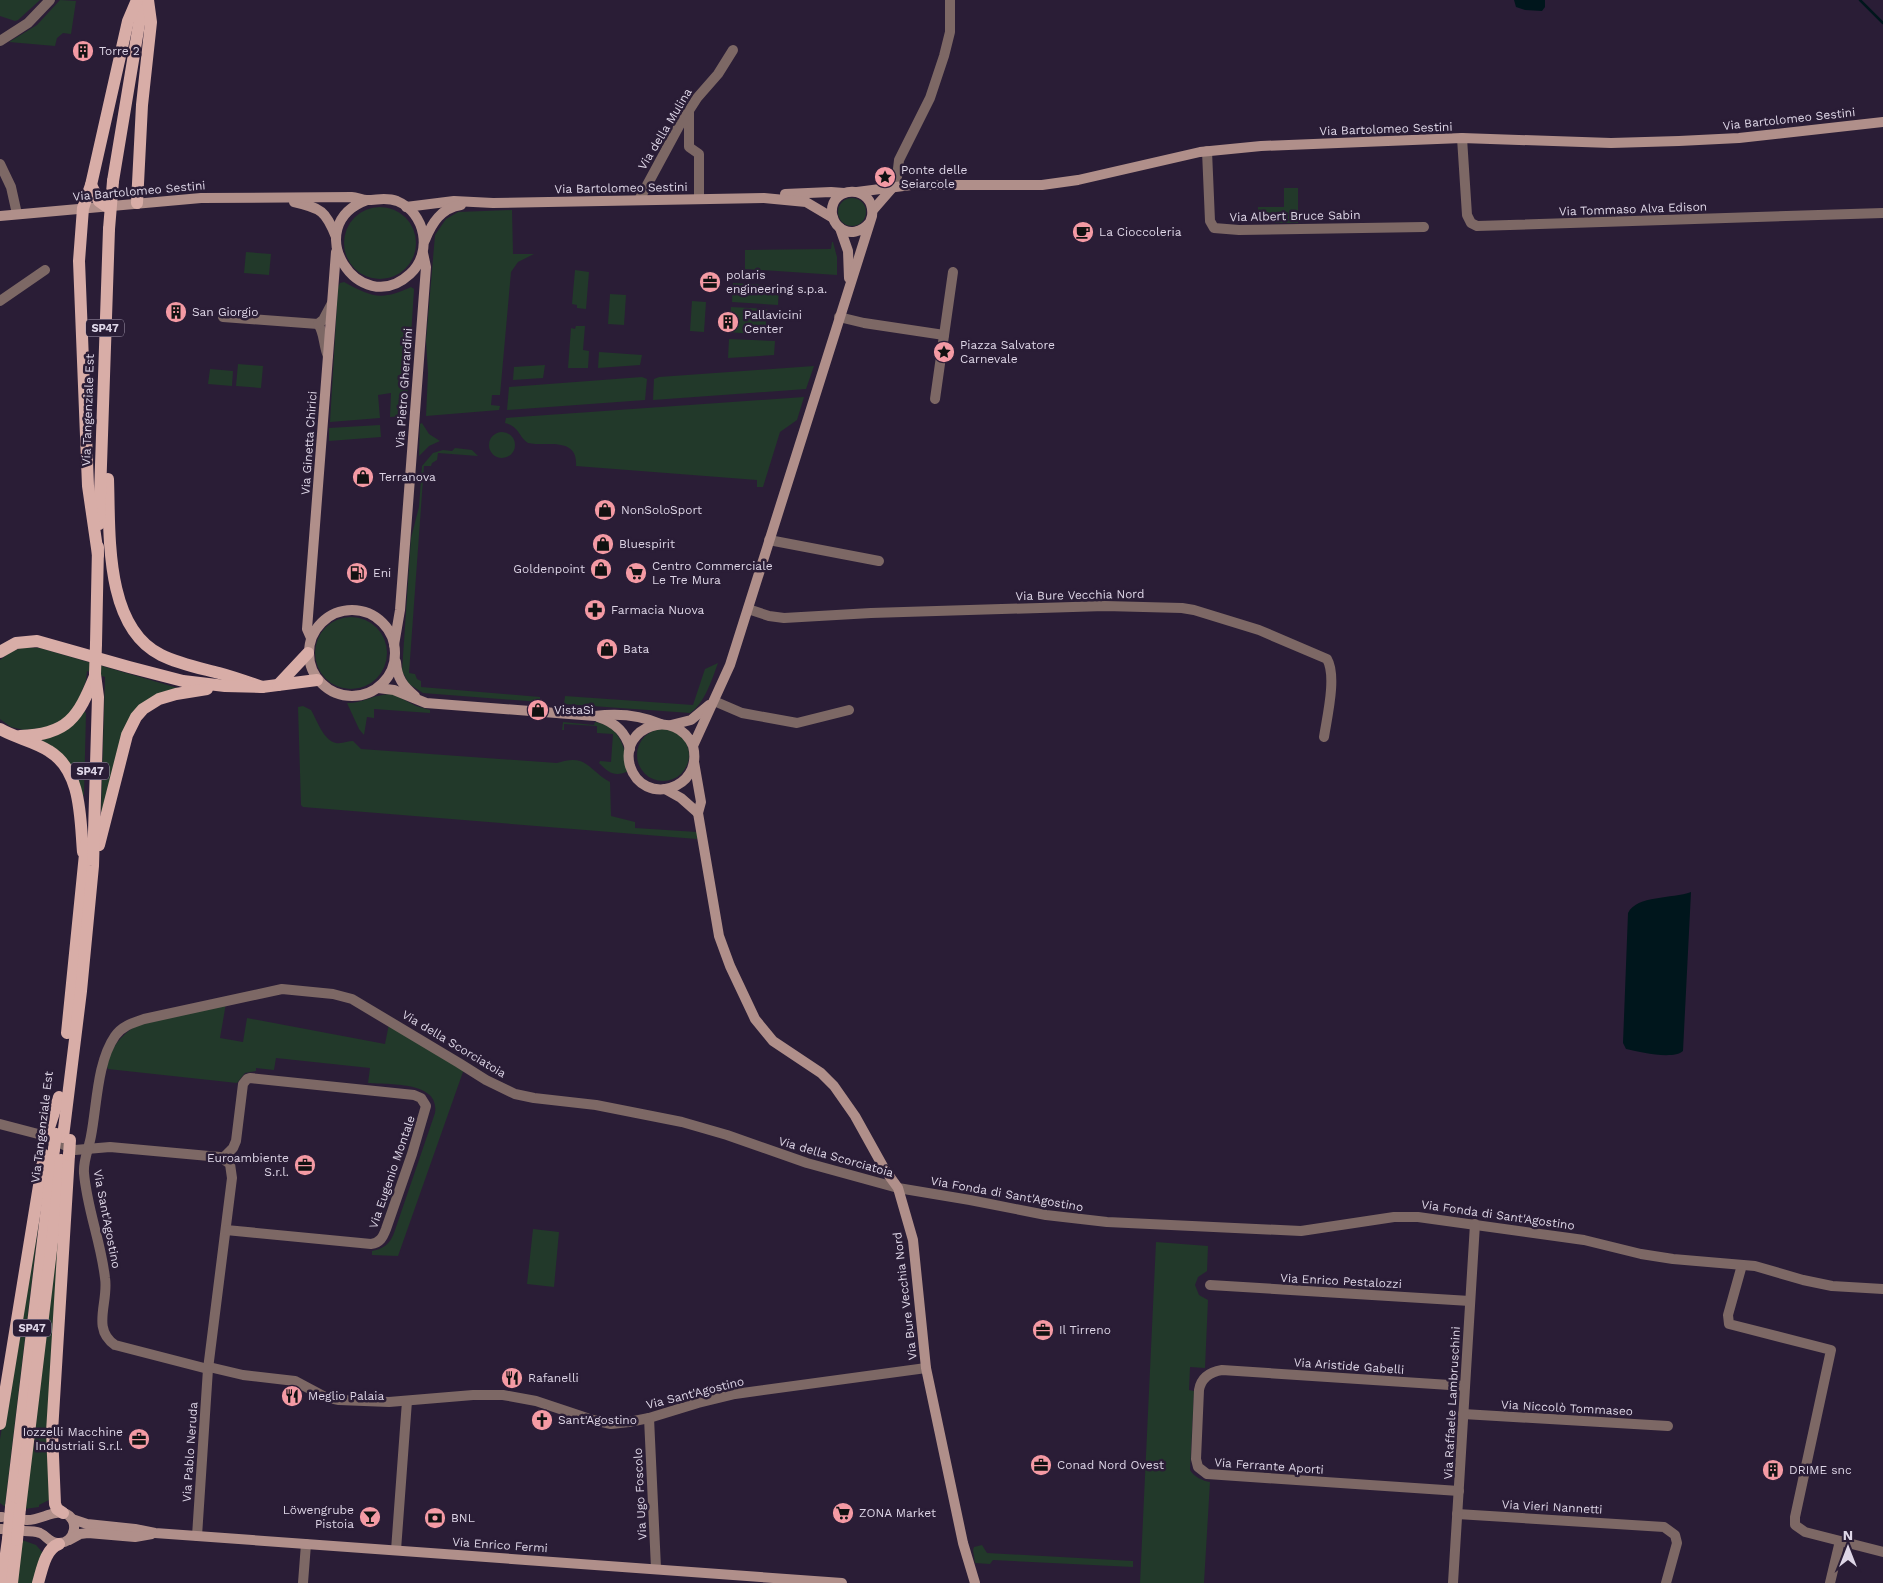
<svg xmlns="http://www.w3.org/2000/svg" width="1883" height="1583" viewBox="0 0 1883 1583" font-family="'Work Sans',sans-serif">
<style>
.green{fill:#22392a}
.water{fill:#00161c}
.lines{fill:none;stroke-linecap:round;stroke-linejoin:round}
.stream{stroke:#00161c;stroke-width:2.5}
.street{stroke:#7d6865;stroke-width:10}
.secondary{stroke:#b08f8a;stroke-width:10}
.primary{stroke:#d8ada7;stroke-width:12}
.primary-bridge{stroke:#d8ada7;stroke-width:12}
.labels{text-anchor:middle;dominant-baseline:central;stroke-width:5;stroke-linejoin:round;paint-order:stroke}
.shield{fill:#2a1d36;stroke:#a89eb2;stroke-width:1}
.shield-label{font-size:11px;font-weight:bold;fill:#ded6e7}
.poi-label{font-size:12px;fill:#ded6e7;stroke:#2a1d36;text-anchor:start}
.street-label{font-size:12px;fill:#ded6e7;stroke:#2a1d36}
</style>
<rect width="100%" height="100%" fill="#2a1d36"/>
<g class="green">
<path d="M0,0H40L18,20L15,21L0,16Z"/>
<path d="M60,0L76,1L71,34L63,33L57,38L55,46L9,42L37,25Z"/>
<path d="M1284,188H1298V223H1275V221H1258V207H1284Z"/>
<circle cx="852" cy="212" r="14"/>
<circle cx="380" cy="243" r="36"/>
<path d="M512,210L513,254H534L518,262L511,272L500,395H492L491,405L500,406L499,410L426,416L428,373L426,341L435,235L446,219L458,212Z"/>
<path d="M832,242H833L837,257V275L745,269V250L831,249Z"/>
<path d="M246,252L271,254L269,275L244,273Z"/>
<path d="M575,270L589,272L586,309L577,308V305L572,304Z"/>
<path d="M344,282C371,297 382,301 411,287L414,289L406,416L390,417L391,393L378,395L380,418L330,422L338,287L340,283Z"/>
<path d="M733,283L779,286L778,305L732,302Z"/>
<path d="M610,294L626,295L624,325L608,324Z"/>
<path d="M692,301L706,302L704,332L690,331Z"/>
<path d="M731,307L767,309L765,335L729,332Z"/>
<path d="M576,326H585L583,350L589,351L588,368H568L571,328L575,329Z"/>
<path d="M729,339L775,341L774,355L728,358Z"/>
<path d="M599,352L642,355L640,365L598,368Z"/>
<path d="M238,364L263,366L261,388L236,386Z"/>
<path d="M545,365L543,378L513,380L514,367Z"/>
<path d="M814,366L806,389L653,400L654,379L659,377Z"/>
<path d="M210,369L233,371L232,386L208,384Z"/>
<path d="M642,377L647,379L645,400L507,410L509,387Z"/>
<path d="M804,397L797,420L780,432L763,487H757V480L576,466C578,436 546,447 528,443C518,436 520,427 505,423L506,418Z"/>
<path d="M422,423L429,434L440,441L429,446L419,456L420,424Z"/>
<path d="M380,425L381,437L329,441V428Z"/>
<circle cx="502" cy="445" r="13"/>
<path d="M455,448L472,450L478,456L438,453L437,460L432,463L431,466H424L409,673L415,674L417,679L421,681V687L540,697V702L423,693L409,684L402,671L411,538L419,507L422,466L433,453L443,450L452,451Z"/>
<circle cx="351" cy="653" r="36"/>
<path d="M23,647L40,648L178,688L145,703L102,812H101L105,677L87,671L86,681L73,713L51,727L24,730L11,727L0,719V660L11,652Z"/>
<path d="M718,663C712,679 705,703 690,713L564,704L565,696L693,705L705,669Z"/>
<path d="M393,694L416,706L430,710V713L374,709V718L367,717L364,735L359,729L347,703C364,703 377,693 393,694Z"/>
<path d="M303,706L311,710C317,720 323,740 336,743C342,744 348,741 353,741L361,749L557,763C587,753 588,770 610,782L611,816L635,822V828L697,832V839L303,807L301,805L298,707Z"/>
<path d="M84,711L86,713L84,795L82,796L41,739Z"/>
<path d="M563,722L594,725L595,722C621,726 625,749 629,771C615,777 610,774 599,763L600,761L611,762L613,734L597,733V726L564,724V730H562Z"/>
<circle cx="663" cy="755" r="26"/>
<path d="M226,1003L220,1038L243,1042L247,1018L385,1044L389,1024L464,1069L398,1256L372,1255V1251C383,1249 390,1244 394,1233L435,1113C440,1081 390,1085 368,1083L370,1068L276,1058L274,1070L256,1068V1071L245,1073L237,1083L108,1069L107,1067C110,1048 121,1035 136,1026Z"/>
<path d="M42,1197L5,1506H4L0,1503V1439Z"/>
<path d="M60,1201L51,1499L39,1505V1507L25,1509Z"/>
<path d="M533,1229L559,1232L554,1287L527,1284Z"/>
<path d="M1156,1242L1208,1246L1207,1271L1198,1277L1195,1285L1199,1295L1208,1300L1205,1368L1190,1367L1189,1390L1194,1391L1190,1470C1194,1477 1203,1481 1210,1482L1204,1583H1140Z"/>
<path d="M22,1540L36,1545L43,1553L33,1583H16Z"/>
<path d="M982,1545L987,1553L1133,1561V1567L993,1560L990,1564L975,1563L973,1550L974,1547Z"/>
</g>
<g class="water">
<path d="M1514,0H1545V7L1542,11L1525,10L1516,7Z"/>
<path d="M1691,892L1683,1051C1673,1060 1639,1052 1626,1049L1623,1043L1628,913C1637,895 1672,899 1691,892Z"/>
</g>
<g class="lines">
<path class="stream" d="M1860,0L1883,23"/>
<g class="street">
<path d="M0,41L28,23L50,0"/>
<path d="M689,111V147L699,154V199"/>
<path d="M1462,138L1467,215L1471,223L1477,226L1883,213"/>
<path d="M1207,151L1210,221L1214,228L1239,230L1424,227"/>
<path d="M0,164L11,187L17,214"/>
<path d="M896,186L899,160L930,98L944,56L950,32V0"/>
<path d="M639,200L679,126L697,98L718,74L733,50"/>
<path d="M0,301L45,270"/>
<path d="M223,317L318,324"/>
<path d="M839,317L864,323L944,335"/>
<path d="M318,324C325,334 323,345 328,356"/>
<path d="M318,324L323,320L332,303"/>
<path d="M935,399L953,272"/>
<path d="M769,540L879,561"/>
<path d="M748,609L769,616L784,618L871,613L1105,606L1182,608L1194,610L1259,630L1327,659C1337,676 1327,717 1324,737"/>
<path d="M714,701L742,713L797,723L849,710"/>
<path d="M0,1124L42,1135L75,1150L110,1147L220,1157L230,1164L232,1178L208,1369L197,1536"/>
<path d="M223,1158L233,1148L236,1141L243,1084L247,1079L250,1078L414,1095L421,1098L426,1106L412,1154L386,1229C383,1237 380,1243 371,1244L226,1230"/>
<path d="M1742,1265L1728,1315L1729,1324L1831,1350L1795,1517V1525L1805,1532L1883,1552"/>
<path d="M1210,1285L1470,1301"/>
<path d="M209,1367L243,1375L295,1381L325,1397L339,1400L389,1402L473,1395H503L536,1401L593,1420L611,1424L629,1422L649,1418L698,1403L735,1394L926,1368"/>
<path d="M208,1369L115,1345C91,1329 109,1302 105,1278C101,1242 87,1209 84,1173C83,1160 89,1148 91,1136C97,1105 97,1062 115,1036C122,1026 132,1023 144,1019L282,989L333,994L352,999L459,1063L486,1080L515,1094L534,1098L596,1105L682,1122L727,1135L807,1163L898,1188L970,1200L1046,1215L1107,1222L1301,1231L1394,1217H1418L1584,1240L1641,1254L1673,1259L1755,1266L1803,1280L1832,1286L1883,1289"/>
<path d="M1463,1414L1668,1426"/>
<path d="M649,1418L656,1568"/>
<path d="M1459,1491L1207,1474L1198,1467L1196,1459L1199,1390C1201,1378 1210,1372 1222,1370L1465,1386"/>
<path d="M1457,1514L1664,1527L1675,1535L1677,1543L1666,1583"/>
<path d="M396,1550L407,1401"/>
<path d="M303,1583L306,1544"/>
<path d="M1453,1583L1475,1224"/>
<path d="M1830,1583L1840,1541"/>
</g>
<g class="secondary">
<path d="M857,192L911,185H1042L1078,180L1200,152L1261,146L1462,138L1611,143L1679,141L1739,138L1883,122"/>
<path d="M785,194L831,192L844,193"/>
<path d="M294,202C321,208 326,211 336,237"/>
<path d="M406,207L454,201L493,203L764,198L806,202L833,218"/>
<path d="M873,210L893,187"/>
<path d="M0,216L201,198L352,197C357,197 362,200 367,200C378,200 386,197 397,201C426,213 433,253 410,274C359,321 298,225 367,200"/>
<path d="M840,228L848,251L849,278"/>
<path d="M425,240C432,223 441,208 461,205"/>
<circle cx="352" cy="653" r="43"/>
<path d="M311,638L307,629L336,252"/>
<path d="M394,645L400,610L426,267L423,253"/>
<path d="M396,662C397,678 403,686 415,696"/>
<path d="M378,688L394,690L426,703L595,716C617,713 640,715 661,724"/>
<path d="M598,717C614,722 626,732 630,749"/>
<path d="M671,725L691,720L709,705"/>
<path d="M693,746C676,707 619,726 630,766C643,807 704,790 693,746L730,665L872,216C876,184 829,184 832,214C833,219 835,224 839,227C849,236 862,232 870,222"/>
<path d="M694,762L701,802L698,813L719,936L730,966L755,1019L773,1041L821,1073L834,1086L855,1116L885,1170L898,1188L913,1240L926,1368L963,1543L975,1583"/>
<path d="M665,789L681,798L698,813"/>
<path d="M0,1517H2"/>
<path d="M72,1519L87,1524L135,1529L155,1533L842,1583"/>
<path d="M0,1529H2"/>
<path d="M24,1531C29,1531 35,1531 40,1533C47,1536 50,1544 59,1543C76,1543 80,1518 64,1513C53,1510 39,1521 26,1520"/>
<path d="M69,1540L80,1534L88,1533L135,1537L152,1534"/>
</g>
<g class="primary">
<path d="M113,181L143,0"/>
<path d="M91,185L99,201L106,206"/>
<path d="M137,203L142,105L151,22L148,0"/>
<path d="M108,479C110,533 104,627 161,655C179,664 200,668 219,673C234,677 248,682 262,687"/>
<path d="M99,524L109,229"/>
<path d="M98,555L88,486L79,261L83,208L91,185L128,21L137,0"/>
<path d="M96,644L98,547"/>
<path d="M0,652L16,643L37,641L129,667L183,681L225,686L262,687L317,680"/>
<path d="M278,685L308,653"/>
<path d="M0,729C15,738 34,741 49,751C82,771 80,819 83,852"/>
<path d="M20,736C68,735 78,717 95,676"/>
<path d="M99,845L127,735L136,717L143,709L159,699L176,694L207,689"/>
<path d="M67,1033L86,844"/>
<path d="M48,1131L59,1097"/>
<path d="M63,1137L81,991L93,866L98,697L95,674"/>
<path d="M0,1424L44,1155"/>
<path d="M11,1507L54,1149"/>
<path d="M20,1508L55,1217L61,1160"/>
<path d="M63,1513L57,1509L55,1504L52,1432L69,1155"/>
<path d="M2,1583L8,1539"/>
<path d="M12,1583L17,1540"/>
<path d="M38,1583C42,1570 45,1549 59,1544"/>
</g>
<g class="primary-bridge">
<path d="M109,229L113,181"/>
<path d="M95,674L96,644"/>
<path d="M54,1149L56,1134"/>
<path d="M69,1155L70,1140"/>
<path d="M8,1539L11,1507"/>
<path d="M17,1540L20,1508"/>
</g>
</g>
<defs>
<g id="building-disc" transform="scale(1.125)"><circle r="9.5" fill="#f49aa4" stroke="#2a1d36"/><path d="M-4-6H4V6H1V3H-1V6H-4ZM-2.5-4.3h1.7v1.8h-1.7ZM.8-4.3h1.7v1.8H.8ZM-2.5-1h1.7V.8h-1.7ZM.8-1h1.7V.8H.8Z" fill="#111"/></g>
<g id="sight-disc" transform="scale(1.125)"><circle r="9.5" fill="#f49aa4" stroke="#2a1d36"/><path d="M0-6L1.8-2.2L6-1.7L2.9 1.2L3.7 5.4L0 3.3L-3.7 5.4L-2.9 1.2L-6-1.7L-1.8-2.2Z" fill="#111"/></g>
<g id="cafe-disc" transform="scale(1.125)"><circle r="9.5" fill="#f49aa4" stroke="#2a1d36"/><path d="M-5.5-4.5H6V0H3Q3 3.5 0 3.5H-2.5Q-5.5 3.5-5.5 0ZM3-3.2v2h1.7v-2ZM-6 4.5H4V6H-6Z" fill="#111"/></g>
<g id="office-disc" transform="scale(1.125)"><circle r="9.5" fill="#f49aa4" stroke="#2a1d36"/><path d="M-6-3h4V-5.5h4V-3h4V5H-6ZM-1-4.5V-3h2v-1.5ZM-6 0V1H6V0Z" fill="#111"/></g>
<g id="shop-disc" transform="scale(1.125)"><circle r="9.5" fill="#f49aa4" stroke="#2a1d36"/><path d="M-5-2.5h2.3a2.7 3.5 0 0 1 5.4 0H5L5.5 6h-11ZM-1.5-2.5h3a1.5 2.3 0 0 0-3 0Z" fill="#111"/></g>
<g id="fuel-disc" transform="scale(1.125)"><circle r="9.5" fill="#f49aa4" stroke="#2a1d36"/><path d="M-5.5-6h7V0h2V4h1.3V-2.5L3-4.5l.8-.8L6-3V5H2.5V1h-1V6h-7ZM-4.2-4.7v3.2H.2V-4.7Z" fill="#111"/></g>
<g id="supermarket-disc" transform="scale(1.125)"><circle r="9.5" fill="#f49aa4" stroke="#2a1d36"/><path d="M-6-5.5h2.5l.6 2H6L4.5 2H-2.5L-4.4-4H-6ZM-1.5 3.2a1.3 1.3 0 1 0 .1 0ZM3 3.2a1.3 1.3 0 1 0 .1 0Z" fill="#111"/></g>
<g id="pharmacy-disc" transform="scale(1.125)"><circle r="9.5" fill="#f49aa4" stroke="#2a1d36"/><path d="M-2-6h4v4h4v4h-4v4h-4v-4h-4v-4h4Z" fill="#111"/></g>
<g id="restaurant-disc" transform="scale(1.125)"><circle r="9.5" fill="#f49aa4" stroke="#2a1d36"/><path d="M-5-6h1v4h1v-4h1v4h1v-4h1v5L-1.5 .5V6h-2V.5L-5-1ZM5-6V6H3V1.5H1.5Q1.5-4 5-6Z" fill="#111"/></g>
<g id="church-disc" transform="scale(1.125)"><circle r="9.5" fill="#f49aa4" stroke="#2a1d36"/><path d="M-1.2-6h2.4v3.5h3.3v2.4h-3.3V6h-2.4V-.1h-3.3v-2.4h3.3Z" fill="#111"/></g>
<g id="bar-disc" transform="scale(1.125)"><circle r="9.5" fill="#f49aa4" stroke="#2a1d36"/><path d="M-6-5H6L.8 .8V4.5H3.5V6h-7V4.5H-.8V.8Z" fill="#111"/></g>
<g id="bank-disc" transform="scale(1.125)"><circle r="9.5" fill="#f49aa4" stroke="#2a1d36"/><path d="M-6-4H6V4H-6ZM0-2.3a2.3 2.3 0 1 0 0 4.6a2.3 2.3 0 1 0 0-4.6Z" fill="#111"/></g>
</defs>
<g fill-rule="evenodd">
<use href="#building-disc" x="83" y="51"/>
<use href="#sight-disc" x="885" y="177"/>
<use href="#cafe-disc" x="1083" y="232"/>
<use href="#office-disc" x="710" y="282"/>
<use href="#building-disc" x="176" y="312"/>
<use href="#building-disc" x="728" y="322"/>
<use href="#sight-disc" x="944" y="352"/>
<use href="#shop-disc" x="363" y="477"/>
<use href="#shop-disc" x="605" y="510"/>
<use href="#shop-disc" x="603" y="544"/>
<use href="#shop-disc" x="601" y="569"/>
<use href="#fuel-disc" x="357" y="573"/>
<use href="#supermarket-disc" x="636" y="573"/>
<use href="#pharmacy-disc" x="595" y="610"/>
<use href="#shop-disc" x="607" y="649"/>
<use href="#shop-disc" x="538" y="710"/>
<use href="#office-disc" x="305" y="1165"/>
<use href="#office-disc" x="1043" y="1330"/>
<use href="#restaurant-disc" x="512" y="1378"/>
<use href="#restaurant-disc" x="292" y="1396"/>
<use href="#church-disc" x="542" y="1420"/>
<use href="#office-disc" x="139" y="1439"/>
<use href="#office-disc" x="1041" y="1465"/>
<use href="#building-disc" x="1773" y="1470"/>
<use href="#supermarket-disc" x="843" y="1513"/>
<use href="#bar-disc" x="370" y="1517"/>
<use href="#bank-disc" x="435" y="1518"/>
</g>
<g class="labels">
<g class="shield">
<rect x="86" y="319.5" width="38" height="17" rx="4"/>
<rect x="71" y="762.5" width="38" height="17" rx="4"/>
<rect x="13" y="1319.5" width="38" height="17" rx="4"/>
</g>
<g class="shield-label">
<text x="105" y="328">SP47</text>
<text x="90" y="771">SP47</text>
<text x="32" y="1328">SP47</text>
</g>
<g class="poi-label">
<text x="99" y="51">Torre 2</text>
<text x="901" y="170">Ponte delle<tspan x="901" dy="14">Seiarcole</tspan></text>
<text x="1099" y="232">La Cioccoleria</text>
<text x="726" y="275">polaris<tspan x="726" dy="14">engineering s.p.a.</tspan></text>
<text x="192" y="312">San Giorgio</text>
<text x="744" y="315">Pallavicini<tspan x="744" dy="14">Center</tspan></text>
<text x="960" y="345">Piazza Salvatore<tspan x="960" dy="14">Carnevale</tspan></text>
<text x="379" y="477">Terranova</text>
<text x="621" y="510">NonSoloSport</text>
<text x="619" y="544">Bluespirit</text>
<text x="652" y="566">Centro Commerciale<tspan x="652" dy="14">Le Tre Mura</tspan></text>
<text x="585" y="569" text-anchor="end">Goldenpoint</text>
<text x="373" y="573">Eni</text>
<text x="611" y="610">Farmacia Nuova</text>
<text x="623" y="649">Bata</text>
<text x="554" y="710">VistaSì</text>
<text x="289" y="1158" text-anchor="end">Euroambiente<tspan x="289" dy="14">S.r.l.</tspan></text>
<text x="1059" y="1330">Il Tirreno</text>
<text x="528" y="1378">Rafanelli</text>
<text x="308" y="1396">Meglio Palaia</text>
<text x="558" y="1420">Sant'Agostino</text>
<text x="123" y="1432" text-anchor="end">Iozzelli Macchine<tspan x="123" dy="14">Industriali S.r.l.</tspan></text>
<text x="1057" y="1465">Conad Nord Ovest</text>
<text x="1789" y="1470">DRIME snc</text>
<text x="354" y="1510" text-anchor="end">Löwengrube<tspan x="354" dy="14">Pistoia</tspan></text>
<text x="859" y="1513">ZONA Market</text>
<text x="451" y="1518">BNL</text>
</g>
<g class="street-label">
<text transform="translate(1789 119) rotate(-6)">Via Bartolomeo Sestini</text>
<text transform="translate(665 129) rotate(-59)">Via della Mulina</text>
<text transform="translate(1386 129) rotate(-2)">Via Bartolomeo Sestini</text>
<text transform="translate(621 188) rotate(-1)">Via Bartolomeo Sestini</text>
<text transform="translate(139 191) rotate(-5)">Via Bartolomeo Sestini</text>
<text transform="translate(1633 209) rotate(-2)">Via Tommaso Alva Edison</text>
<text transform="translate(1295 216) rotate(-1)">Via Albert Bruce Sabin</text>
<text transform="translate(404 388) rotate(-86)">Via Pietro Gherardini</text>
<text transform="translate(88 410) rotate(-88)">Via Tangenziale Est</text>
<text transform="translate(309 443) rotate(-86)">Via Ginetta Chirici</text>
<text transform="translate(1080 595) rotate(-1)">Via Bure Vecchia Nord</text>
<text transform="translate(454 1044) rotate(31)">Via della Scorciatoia</text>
<text transform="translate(42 1127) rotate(-83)">Via Tangenziale Est</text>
<text transform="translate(836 1157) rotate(16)">Via della Scorciatoia</text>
<text transform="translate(392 1172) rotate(-71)">Via Eugenio Montale</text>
<text transform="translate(1007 1194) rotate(10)">Via Fonda di Sant'Agostino</text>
<text transform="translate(1498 1215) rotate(8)">Via Fonda di Sant'Agostino</text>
<text transform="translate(107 1219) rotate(79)">Via Sant'Agostino</text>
<text transform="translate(1341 1281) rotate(3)">Via Enrico Pestalozzi</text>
<text transform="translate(905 1296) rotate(-97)">Via Bure Vecchia Nord</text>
<text transform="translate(1349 1366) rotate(4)">Via Aristide Gabelli</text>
<text transform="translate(695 1393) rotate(-14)">Via Sant'Agostino</text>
<text transform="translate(1452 1403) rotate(-87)">Via Raffaele Lambruschini</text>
<text transform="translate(1567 1408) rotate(3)">Via Niccolò Tommaseo</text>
<text transform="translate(190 1452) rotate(-86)">Via Pablo Neruda</text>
<text transform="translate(1269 1466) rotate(4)">Via Ferrante Aporti</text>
<text transform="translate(640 1494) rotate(-93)">Via Ugo Foscolo</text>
<text transform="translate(1552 1507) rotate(3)">Via Vieri Nannetti</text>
<text transform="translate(500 1545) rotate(4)">Via Enrico Fermi</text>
</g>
</g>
<g transform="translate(1848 1548)" stroke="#2a1d36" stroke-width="4" paint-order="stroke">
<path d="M0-4L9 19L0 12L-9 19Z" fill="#ded6e7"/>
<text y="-8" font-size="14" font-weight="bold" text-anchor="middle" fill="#ded6e7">N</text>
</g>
</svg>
